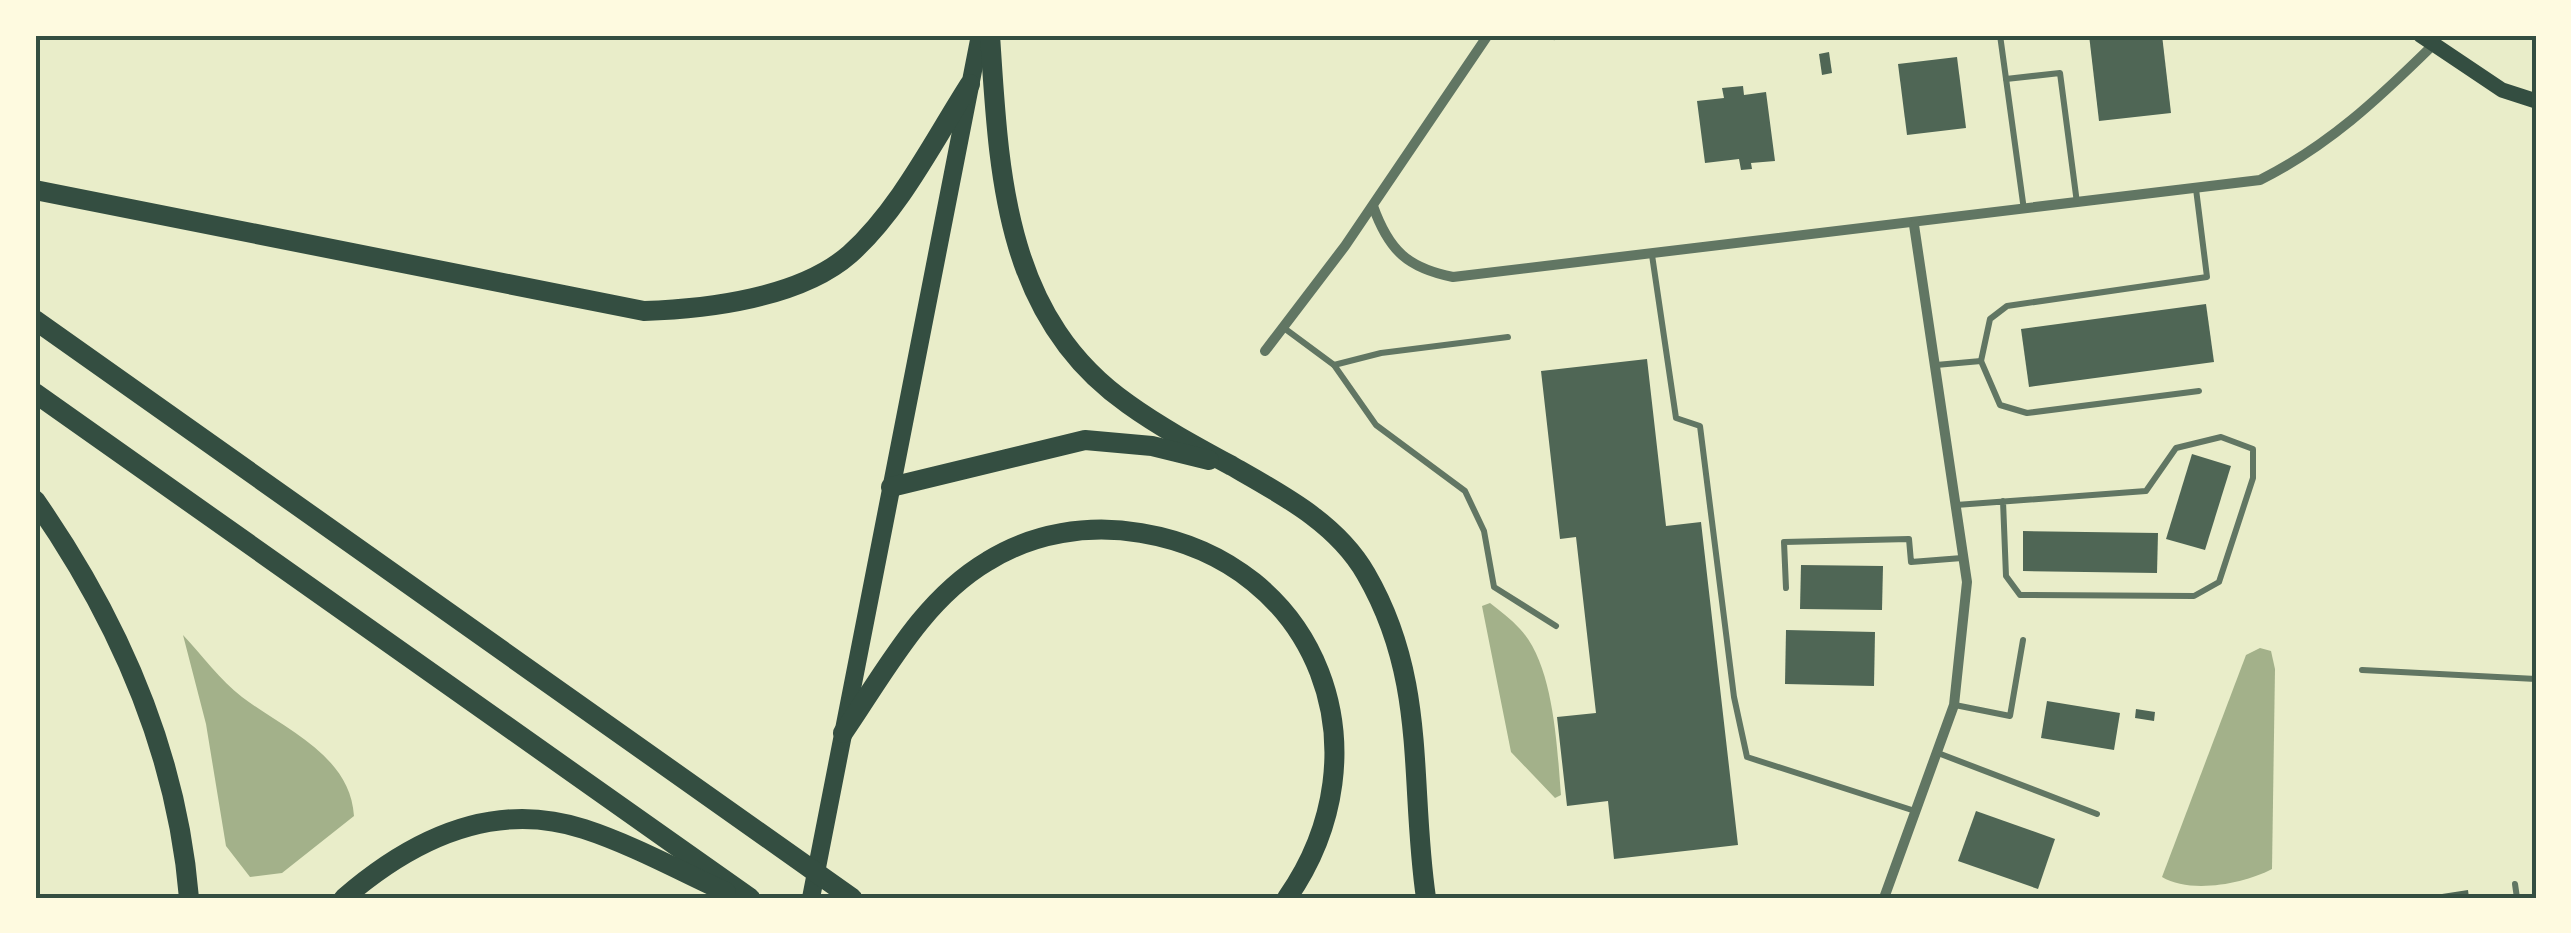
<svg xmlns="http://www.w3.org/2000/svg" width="2571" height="933" viewBox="0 0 2571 933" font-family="'PT Sans Narrow',sans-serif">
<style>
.water{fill:#a3b18a}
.building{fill:#4f6655}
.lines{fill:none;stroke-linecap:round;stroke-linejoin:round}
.service{stroke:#617663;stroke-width:6}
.minor{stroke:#617663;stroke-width:10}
.secondary{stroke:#344e41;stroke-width:15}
.primary{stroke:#344e41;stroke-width:18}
.motorway{stroke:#344e41;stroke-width:20}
.neatline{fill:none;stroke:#344e41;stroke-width:4}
</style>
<rect width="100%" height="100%" fill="#e9edc9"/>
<g class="water">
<path d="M1490,603C1500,611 1511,619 1520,629C1554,665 1557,747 1561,795L1555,798L1511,752L1482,606Z"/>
<path d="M183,635C202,655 220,680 242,697C286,730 350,755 354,816L282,873L250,877L226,846L206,724Z"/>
<path d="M2260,648L2271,651L2275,669L2272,869C2244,884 2190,894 2162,877L2246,655Z"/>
</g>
<g class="building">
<path d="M2089,35H2162L2171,113L2099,121Z"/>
<path d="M1829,52L1832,73L1822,75L1819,54Z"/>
<path d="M1957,57L1966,128L1907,135L1898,64Z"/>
<path d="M1743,86L1744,95L1766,92L1775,161L1751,163L1752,169L1741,170L1739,159L1705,163L1697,101L1724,98L1722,88Z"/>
<path d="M2206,304L2214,362L2029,387L2021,329Z"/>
<path d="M1647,359L1666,526L1701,522L1738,845L1614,859L1608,801L1567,806L1557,717L1596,713L1576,537L1560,539L1541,371Z"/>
<path d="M2192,454L2231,466L2205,550L2166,539Z"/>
<path d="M2023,531L2158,533L2157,573L2023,571Z"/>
<path d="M1801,565L1883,566L1882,610L1800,609Z"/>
<path d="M1786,630L1875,632L1874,686L1785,684Z"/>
<path d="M2047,701L2120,713L2114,750L2041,738Z"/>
<path d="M2136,709L2155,712L2154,721L2135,718Z"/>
<path d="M1976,811L2055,839L2038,889L1958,861Z"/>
<path d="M2468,890L2469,898H2430L2429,896Z"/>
</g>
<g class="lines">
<g class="service">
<path d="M2000,35L2024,210"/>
<path d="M1554,37L1555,35"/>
<path d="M2006,79L2060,73L2077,203"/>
<path d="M1652,255L1676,418L1700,426L1734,697L1747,757L1915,811"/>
<path d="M1284,328L1334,365L1381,353L1508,337"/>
<path d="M1981,361L1990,319L2007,306L2207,277L2196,189"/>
<path d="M1334,365L1376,425L1465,491L1484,531L1494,587L1556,626"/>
<path d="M1936,365L1981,361L2000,405L2027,413L2199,391"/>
<path d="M1956,505L2146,491L2176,448L2221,437L2253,449V478L2219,582L2194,596L2020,595L2006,576L2003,501"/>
<path d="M1786,588L1784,542L1909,539L1911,562L1962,558"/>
<path d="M2362,670L2536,679"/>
<path d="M1955,705L2010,716L2023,640"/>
<path d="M1938,753L2097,814"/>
<path d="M2515,884L2517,898"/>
</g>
<g class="minor">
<path d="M1373,206C1389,251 1408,268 1453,277L2260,180C2328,146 2378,99 2432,46"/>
<path d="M1265,351L1345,246L1488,35"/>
<path d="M1884,898L1954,705L1967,582L1914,225"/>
</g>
<path class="secondary" d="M2420,35L2502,90L2536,101"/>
<path class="primary" d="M811,898L980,35"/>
<g class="motorway">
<path d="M990,35C999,171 1003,317 1128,404C1160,427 1197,447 1232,466C1281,494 1337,523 1366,574C1428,681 1409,782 1426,898"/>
<path d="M35,190L644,311C707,309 800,298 850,254C900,209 934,140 970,84"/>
<path d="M35,320L852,898"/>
<path d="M35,393L750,898"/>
<path d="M891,487L1085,440L1152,446L1209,460"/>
<path d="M35,500C118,619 177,751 189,898"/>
<path d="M843,733C885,672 922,600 988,561C1033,533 1088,524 1141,533C1320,563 1389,752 1287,898"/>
<path d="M344,898C411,840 493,799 584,829C633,845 680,871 726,892"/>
</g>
</g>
<rect width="2571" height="933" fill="none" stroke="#fefae0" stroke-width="75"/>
<rect x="38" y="38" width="2496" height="858" class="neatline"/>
</svg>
